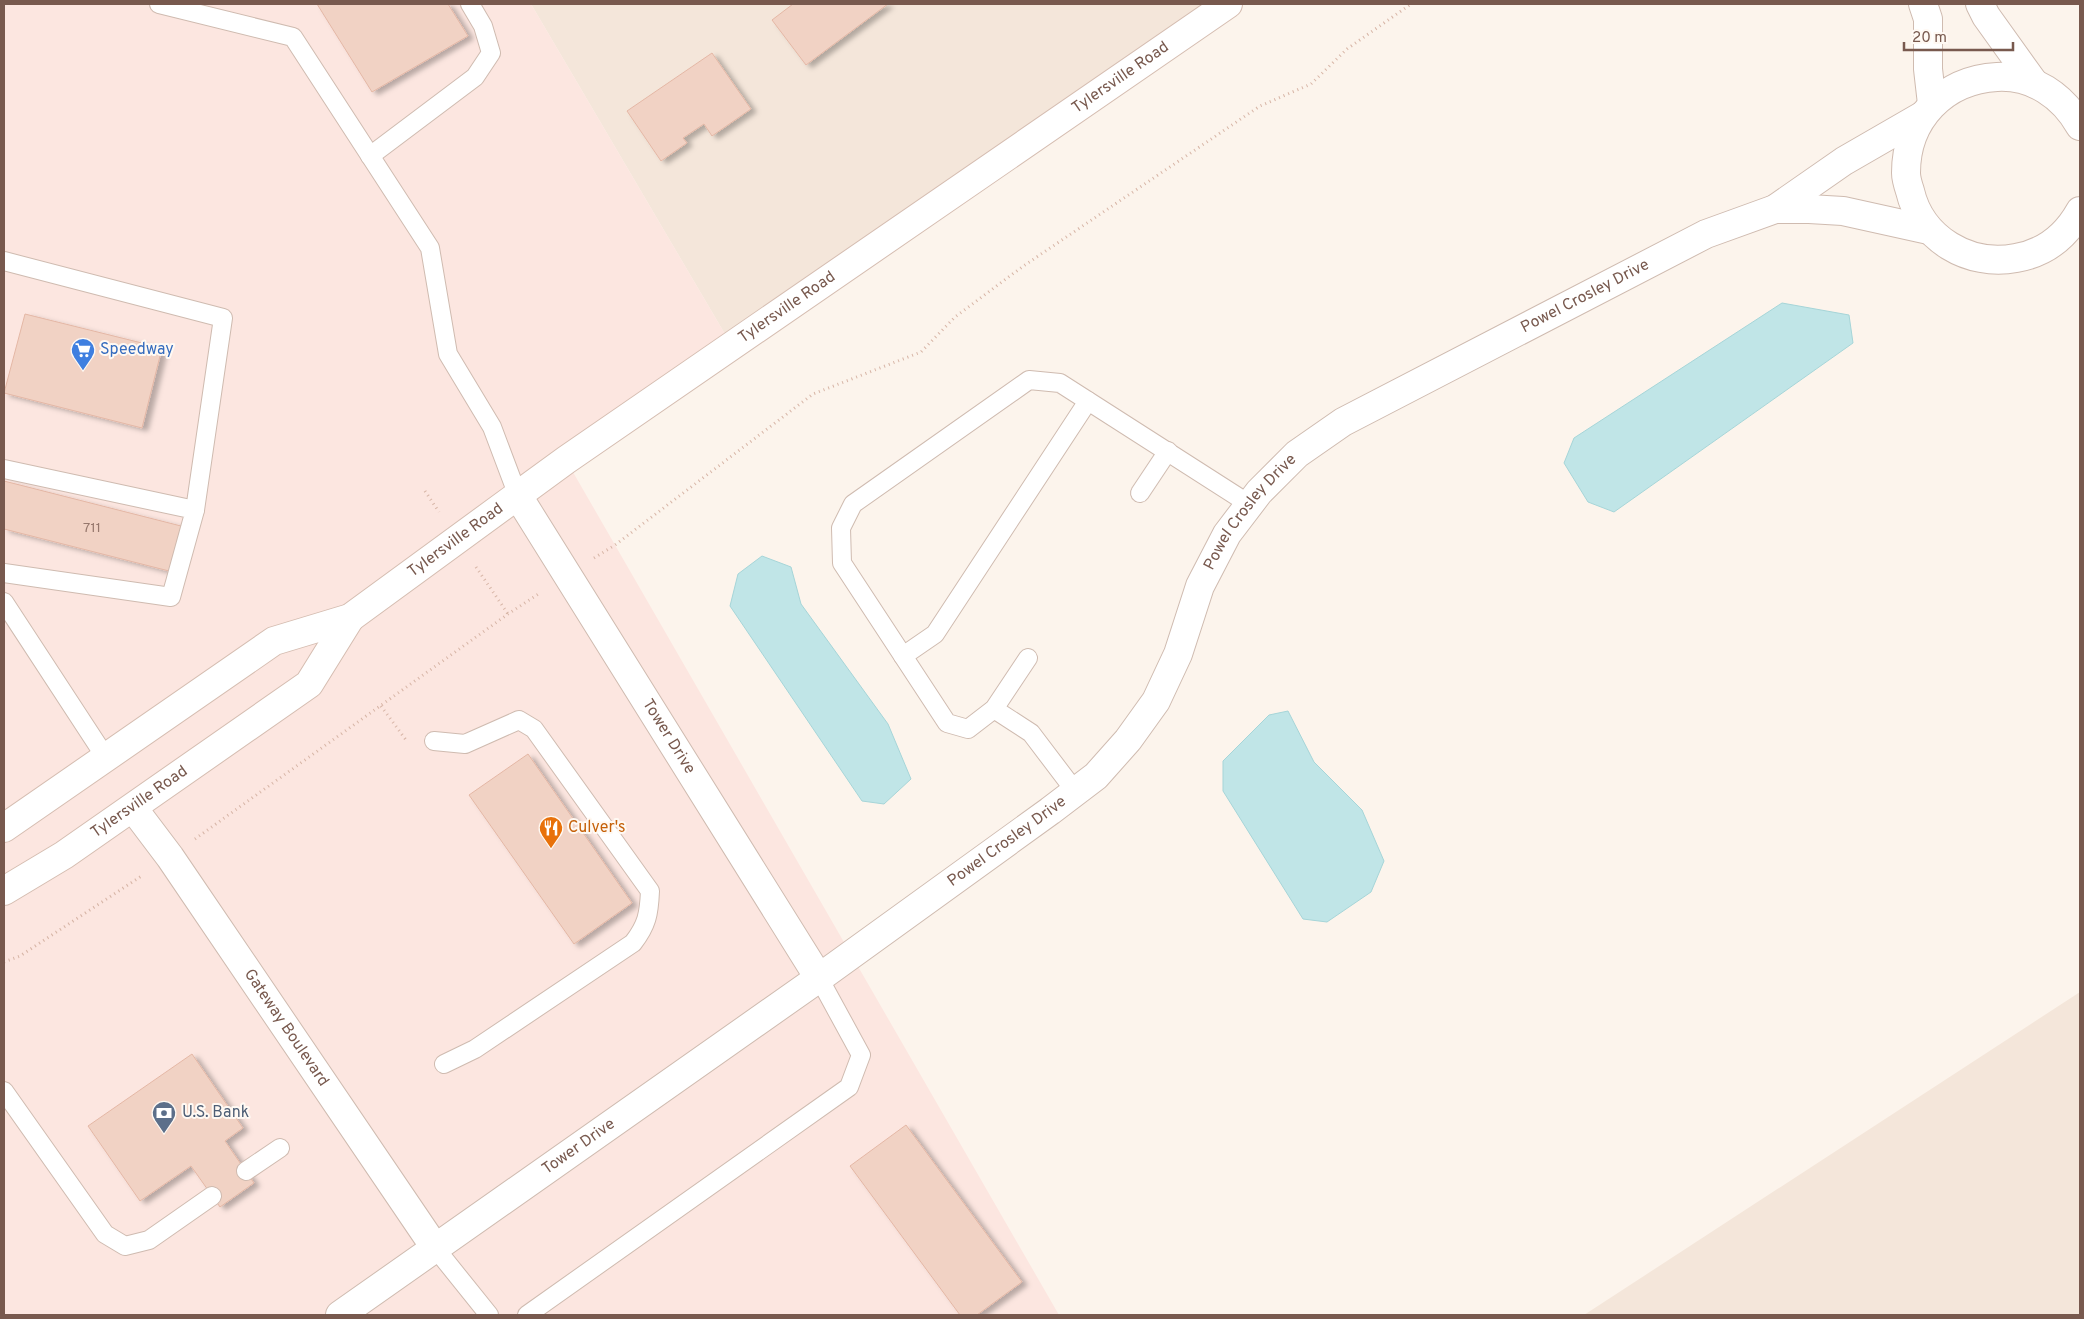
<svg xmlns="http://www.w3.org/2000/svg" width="2084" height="1319" viewBox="0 0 2084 1319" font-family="Overpass,sans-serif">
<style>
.residential{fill:#f4e6da}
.commercial{fill:#fce6e0}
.water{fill:#c0e5e7;stroke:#a6d5d8}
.building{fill:#f1d2c4;stroke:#e4b7a5;filter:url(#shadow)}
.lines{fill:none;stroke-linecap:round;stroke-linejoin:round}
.lane-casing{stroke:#cfbbb0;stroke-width:20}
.street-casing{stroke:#cfbbb0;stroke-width:30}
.secondary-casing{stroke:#d5bdb1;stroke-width:30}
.path{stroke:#d7b5a6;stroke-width:3;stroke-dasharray:1 4;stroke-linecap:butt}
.lane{stroke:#fff;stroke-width:18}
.street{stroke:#fff;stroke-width:28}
.secondary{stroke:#fff;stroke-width:28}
.labels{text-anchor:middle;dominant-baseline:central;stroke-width:4;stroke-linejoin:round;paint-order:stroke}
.number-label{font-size:14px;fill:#96776c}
.street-label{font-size:16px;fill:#78594e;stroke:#fff9f3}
.shop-label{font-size:16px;fill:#366cbe;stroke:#fff9f3;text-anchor:start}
.food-label{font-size:16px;fill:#c56008;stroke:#fff9f3;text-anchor:start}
.service-label{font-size:16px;fill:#4e5e75;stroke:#fff9f3;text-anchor:start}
</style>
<defs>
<filter id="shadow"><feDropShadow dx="5.5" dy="3" stdDeviation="2.5" flood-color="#0004"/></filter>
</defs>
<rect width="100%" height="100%" fill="#fcf4ec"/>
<g class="residential">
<path d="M531,4H1228L732,346Z"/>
<path d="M2080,992V1315H1584Z"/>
</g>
<path class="commercial" d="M4,4H531L732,346L566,460L1059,1315H4Z"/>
<g class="water">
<path d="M1782,303L1849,315L1853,343L1614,512L1588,502L1564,463L1574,438Z"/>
<path d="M762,556L791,567L801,604L888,724L911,779L884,804L862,801L730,606L738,574Z"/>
<path d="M1288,711L1314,762L1362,810L1384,861L1371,892L1327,922L1303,919L1223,791V761L1269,715Z"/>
</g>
<g class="building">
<path d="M317,4H448L468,36L372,92Z"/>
<path d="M793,4H888L806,65L772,20Z"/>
<path d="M712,53L751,109L712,136L704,124L683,138L687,143L661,161L627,111Z"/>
<path d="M25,314L162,348L142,428L4,393Z"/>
<path d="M4,481L181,526L169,571L4,529Z"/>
<path d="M528,754L632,903L574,944L469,795Z"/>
<path d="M192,1054L243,1128L225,1141L254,1183L220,1207L191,1166L140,1201L88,1126Z"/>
<path d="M906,1125L1022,1282L977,1315H960L850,1166Z"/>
</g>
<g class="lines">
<g class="lane-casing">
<g id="lane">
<path d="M159,4L293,37L430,248L448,354L492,427L518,496"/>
<path d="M370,156L475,77L491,53L483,26L470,4"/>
<path d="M4,261L223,318L195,510"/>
<path d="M4,469L195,510L171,597L4,573"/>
<path d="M1140,493L1168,451"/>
<path d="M4,602L106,758"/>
<path d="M903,656L935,634L1088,401"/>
<path d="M1028,658L994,709L968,729L947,723L842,563L841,528L853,504L1029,380L1060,383L1249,504"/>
<path d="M994,709L1031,733L1075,791"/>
<path d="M434,741L465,744L519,720L534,729L650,891C649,914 647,925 633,943L475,1049L444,1064"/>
<path d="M4,1091L105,1234L125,1246L149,1240L212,1196"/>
<path d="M246,1171L280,1148"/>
<path d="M436,1249L489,1315"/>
<path d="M527,1315L849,1087L861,1055L819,978"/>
</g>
</g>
<g class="street-casing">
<g id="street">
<path d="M1923,4L1928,19V69L1932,104"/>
<path d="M1980,4L1986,16L2034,83"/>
<path d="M2080,126C2063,96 2033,75 1997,77C1944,80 1906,119 1906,173C1906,179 1908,185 1910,191C1921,239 1969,267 2016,258C2045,253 2066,236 2080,211"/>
<path d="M1775,209H1809L1843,211L1929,230"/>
<path id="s1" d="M518,496L819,978"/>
<path id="s2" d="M133,808L170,857L436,1249"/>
<path id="s3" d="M340,1315L819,978L1050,811L1096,776L1128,740L1156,701L1178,654L1200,586L1227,534L1259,492L1297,454L1343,422L1706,234L1775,209L1844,161L1922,116"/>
</g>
</g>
<g class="secondary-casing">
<g id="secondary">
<path id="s4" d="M4,828L274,641L350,618L566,460L1228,4"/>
<path id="s5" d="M4,891L64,855L309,684L350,618"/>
</g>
</g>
<g class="path">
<path d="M425,491L439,512"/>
<path d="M594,558L615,545L813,394L921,352L955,317L1022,267L1260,106L1311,84L1347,49L1411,4"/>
<path d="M476,567L508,614"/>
<path d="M381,706L406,740"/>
<path d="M195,839L508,614L540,593"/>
<path d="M4,962L20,956L143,875"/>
</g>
<use href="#lane" class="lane"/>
<use href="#street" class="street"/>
<use href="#secondary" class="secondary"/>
</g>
<defs>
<g id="supermarket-pin" transform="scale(1.25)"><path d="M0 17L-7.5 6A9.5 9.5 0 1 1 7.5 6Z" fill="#3f7fe0" stroke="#fff9f3"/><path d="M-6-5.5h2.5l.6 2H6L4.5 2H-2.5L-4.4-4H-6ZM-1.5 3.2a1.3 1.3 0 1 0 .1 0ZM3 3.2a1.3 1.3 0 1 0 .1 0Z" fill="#fff"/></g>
<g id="restaurant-pin" transform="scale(1.25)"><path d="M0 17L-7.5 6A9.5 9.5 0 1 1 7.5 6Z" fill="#e8710a" stroke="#fff9f3"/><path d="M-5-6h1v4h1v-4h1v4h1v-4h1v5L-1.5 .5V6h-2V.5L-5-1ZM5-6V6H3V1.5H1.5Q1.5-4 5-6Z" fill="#fff"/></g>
<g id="bank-pin" transform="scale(1.25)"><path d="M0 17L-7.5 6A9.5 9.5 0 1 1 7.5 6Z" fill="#5c6f8a" stroke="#fff9f3"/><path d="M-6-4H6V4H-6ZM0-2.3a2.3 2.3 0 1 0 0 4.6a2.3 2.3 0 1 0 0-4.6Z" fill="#fff"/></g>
</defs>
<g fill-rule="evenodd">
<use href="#supermarket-pin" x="83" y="350"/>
<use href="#restaurant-pin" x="551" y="828"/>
<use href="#bank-pin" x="164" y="1113"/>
</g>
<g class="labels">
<g class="number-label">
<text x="92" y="528">711</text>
</g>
<g class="street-label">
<text stroke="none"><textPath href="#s4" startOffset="1349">Tylersville Road</textPath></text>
<text stroke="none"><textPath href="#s3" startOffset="1642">Powel Crosley Drive</textPath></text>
<text stroke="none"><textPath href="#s4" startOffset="944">Tylersville Road</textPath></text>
<text stroke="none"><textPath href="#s3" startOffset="1238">Powel Crosley Drive</textPath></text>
<text stroke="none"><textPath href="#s4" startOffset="539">Tylersville Road</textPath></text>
<text stroke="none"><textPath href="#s1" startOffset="284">Tower Drive</textPath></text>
<text stroke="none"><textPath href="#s5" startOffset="162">Tylersville Road</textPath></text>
<text stroke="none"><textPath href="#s3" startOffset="818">Powel Crosley Drive</textPath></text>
<text stroke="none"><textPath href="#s2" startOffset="268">Gateway Boulevard</textPath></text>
<text stroke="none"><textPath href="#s3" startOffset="292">Tower Drive</textPath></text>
</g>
<g class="shop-label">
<text x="100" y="350">Speedway</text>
</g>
<g class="food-label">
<text x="568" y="828">Culver's</text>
</g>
<g class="service-label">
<text x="182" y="1113">U.S. Bank</text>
</g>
</g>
<rect width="2084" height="1319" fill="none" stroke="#78594e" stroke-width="10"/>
<path d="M1904 42v8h109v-8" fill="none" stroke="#78594e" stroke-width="2.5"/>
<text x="1912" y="42" font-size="15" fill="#78594e" stroke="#fff9f3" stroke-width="4" paint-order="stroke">20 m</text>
</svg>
